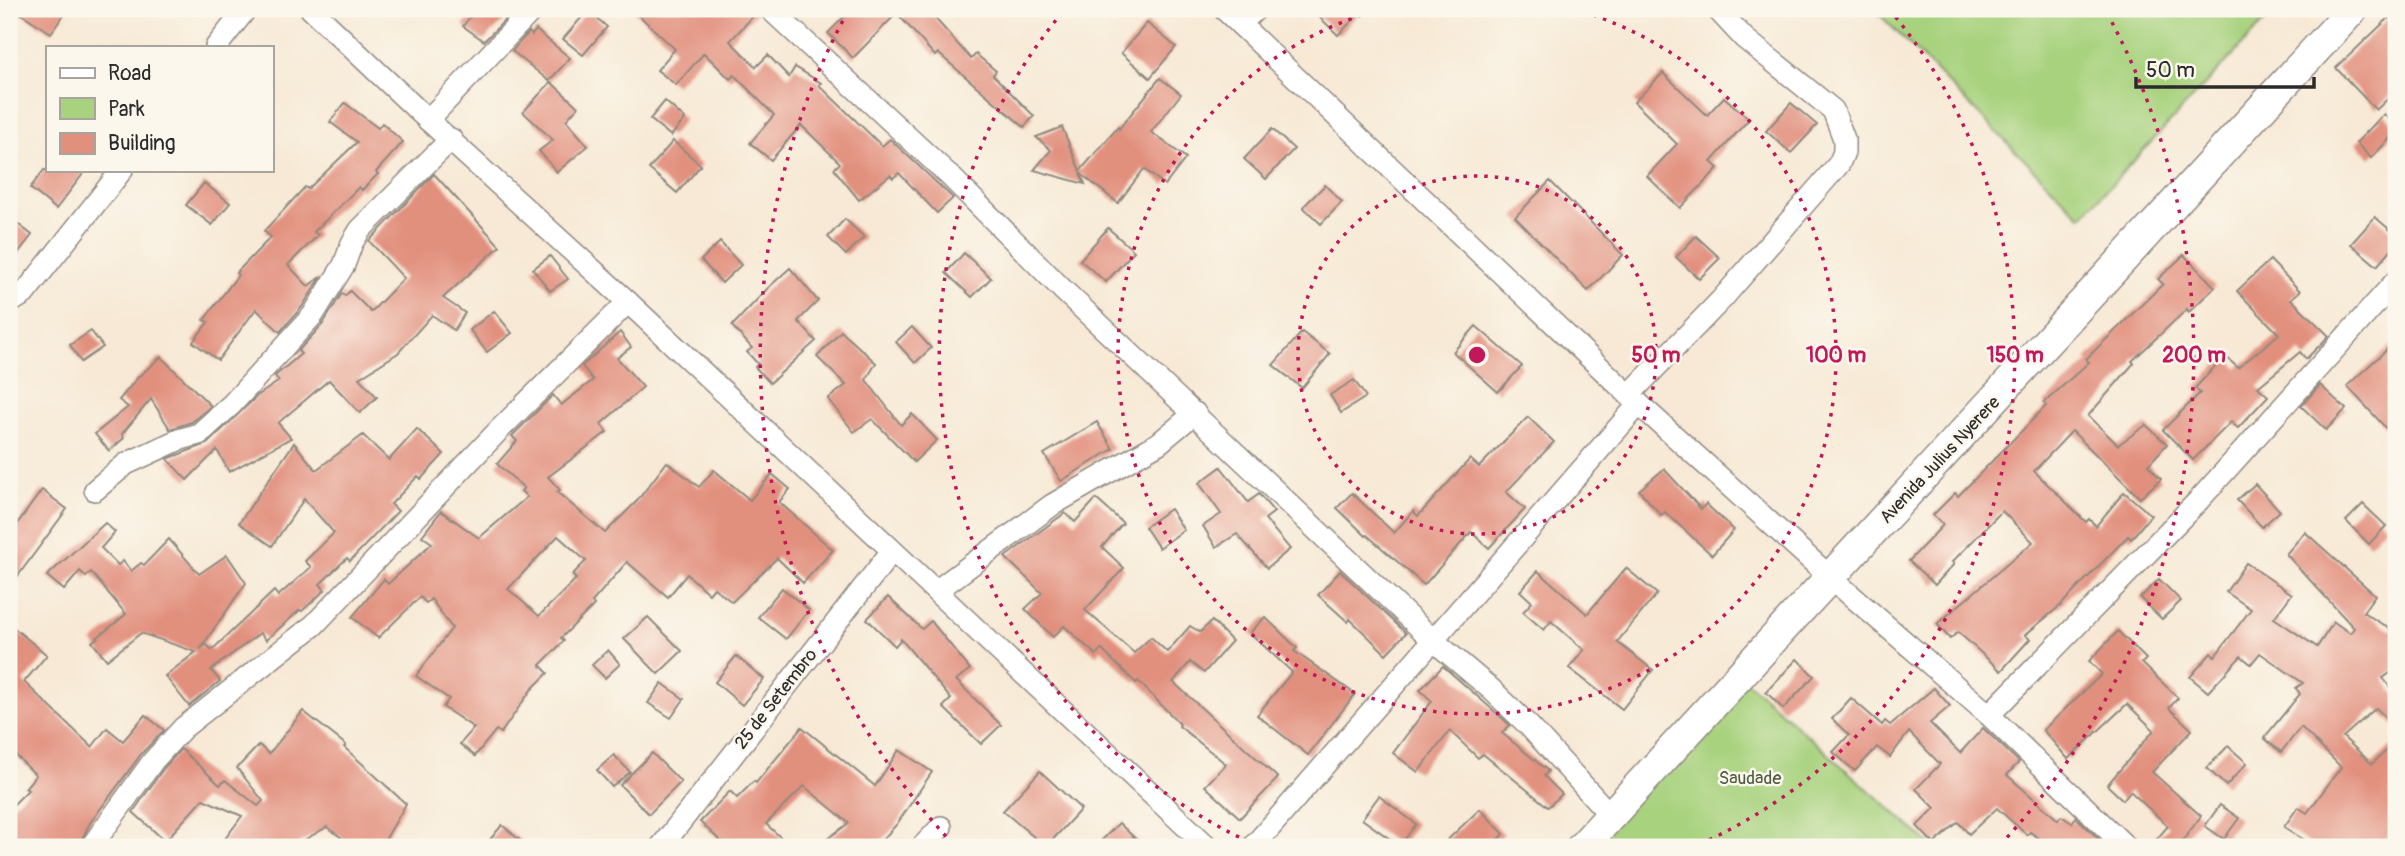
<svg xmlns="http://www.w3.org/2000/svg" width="2405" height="856" viewBox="0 0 2405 856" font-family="Pangolin,sans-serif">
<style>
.green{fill:#a8d27e;stroke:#6a7e54;stroke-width:2}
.building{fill:#e2907e;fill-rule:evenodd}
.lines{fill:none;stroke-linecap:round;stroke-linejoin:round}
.street-casing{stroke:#918a80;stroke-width:24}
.secondary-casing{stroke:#918a80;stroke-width:33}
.street{stroke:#fff;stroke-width:21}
.secondary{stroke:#fff;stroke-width:30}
.ring{fill:none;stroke:#c2185b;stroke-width:3.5;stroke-dasharray:3.5 7}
.labels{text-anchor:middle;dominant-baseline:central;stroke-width:5;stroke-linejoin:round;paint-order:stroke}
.street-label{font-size:18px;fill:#2b2b2b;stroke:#fbf7ec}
.park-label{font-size:18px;fill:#505d44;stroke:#fbf7ec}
.centre{fill:#c2185b;stroke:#fbf7ec;stroke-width:3.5}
.ring-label{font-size:21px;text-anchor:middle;font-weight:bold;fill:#c2185b;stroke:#fbf7ec;stroke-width:5;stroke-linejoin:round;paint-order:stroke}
</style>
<rect width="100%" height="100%" fill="#fbf7ec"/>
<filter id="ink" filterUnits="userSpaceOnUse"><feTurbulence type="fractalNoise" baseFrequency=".0143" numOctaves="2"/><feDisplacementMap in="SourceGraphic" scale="14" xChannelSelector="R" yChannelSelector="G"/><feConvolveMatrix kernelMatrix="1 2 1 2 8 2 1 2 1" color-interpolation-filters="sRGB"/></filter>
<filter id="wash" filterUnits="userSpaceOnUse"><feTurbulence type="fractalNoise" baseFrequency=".00686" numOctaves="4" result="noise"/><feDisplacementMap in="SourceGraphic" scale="28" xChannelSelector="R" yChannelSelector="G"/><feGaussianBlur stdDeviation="1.57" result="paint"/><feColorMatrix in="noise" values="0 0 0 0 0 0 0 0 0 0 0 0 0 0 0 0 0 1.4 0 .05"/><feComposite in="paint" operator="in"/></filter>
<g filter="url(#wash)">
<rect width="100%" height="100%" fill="#f7e9d5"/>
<g class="green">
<path d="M1874,9H2276L2081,217Z"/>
<path d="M1745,680L1933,847H1593Z"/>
</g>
<g id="blocks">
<g class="building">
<path d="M14,9H68L51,33Z"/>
<path d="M476,9H498L508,17L484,41L463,26Z"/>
<path d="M632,9H757V12L730,41L756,67L768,55L789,77L795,67L821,83L819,85L882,146L890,139L953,198L937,213L899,173L893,178L890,175L859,200L834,169L840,163L801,125L771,160L750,143L774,115L734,75L730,79L704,53L676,85L657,70L675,49Z"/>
<path d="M852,9H927L971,59L976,54L996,71L993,75L1034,116L1024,127L938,53L935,56L897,13L853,58L828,33Z"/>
<path d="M1311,9H1364L1338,35Z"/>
<path d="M588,10L607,27L583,55L563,39Z"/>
<path d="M2396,11V91L2376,110L2336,68Z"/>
<path d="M1147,23L1176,47L1150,78L1121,53Z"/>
<path d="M536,30L570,58L549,81L512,51L529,32L532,35Z"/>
<path d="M1663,73L1707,115L1724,97L1749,119L1711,162L1718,168L1680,208L1647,176L1677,144L1634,102Z"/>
<path d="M1160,78L1181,94L1151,132L1186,158L1165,185L1144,169L1118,203L1080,173L1085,184L1034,170L1051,150L1036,137L1062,127L1080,171L1118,127L1119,129Z"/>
<path d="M551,82L578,107L566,120L588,146L557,172L539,151L553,140L523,112Z"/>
<path d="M665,101L685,119L671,136L650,119Z"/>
<path d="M345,103L378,128L382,123L403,142L376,172L378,174L362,190L359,187L314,232L318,235L288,265L308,286L322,276L302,307L280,332L256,309L218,360L193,342L208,322L204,320L238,275L236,273L271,237L264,231L305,187L308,189L357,142L330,122Z"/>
<path d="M1791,103L1817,125L1791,153L1766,131Z"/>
<path d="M2384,114L2396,126V132L2371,158L2356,143Z"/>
<path d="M1272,129L1294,149L1266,179L1244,159Z"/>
<path d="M673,141L701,165L677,193L649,169Z"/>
<path d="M44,170H86L56,209L30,188Z"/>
<path d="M434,174L500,246L443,298L465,313L454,330L432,315L398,353L359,378L377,397L360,413L329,380L278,423L291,438L229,472L217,450L187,480L167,459L207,444L257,396L279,381L275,376L301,354L298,351L323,324L342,293L345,296L350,291L371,312L404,278L369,241Z"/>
<path d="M1550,181L1623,255L1588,291L1515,217Z"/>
<path d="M204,183L230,203L212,225L186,205Z"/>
<path d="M1325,185L1342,202L1321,224L1303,207Z"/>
<path d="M9,217L32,235L9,265Z"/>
<path d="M2375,217L2396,235V244L2377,266L2351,244Z"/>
<path d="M845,219L864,237L846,255L828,237Z"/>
<path d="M1108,228L1134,251L1106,282L1080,260Z"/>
<path d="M1696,236L1720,258L1699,279L1676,257Z"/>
<path d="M720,242L741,265L722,283L701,260Z"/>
<path d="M964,253L991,278L972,297L946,273Z"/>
<path d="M2184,255L2215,287L2189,312L2187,309L2132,361L2134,363L2088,416L2118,445L2146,425L2167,444L2148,465L2161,479L2140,498L2072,431L2034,471L2086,522L2089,519L2096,526L2124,492L2151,515L2131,539L2128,536L2061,605L2025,635L2030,639L2001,671L1958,632L1950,639L1937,624L2033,542L2002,511L1952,562L1954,564L1935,585L1909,561L1943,525L1933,515L1955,493L1958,496L2046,406L2044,403L2089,362L2086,359L2163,284L2158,279Z"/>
<path d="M550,256L568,279L550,291L533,269Z"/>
<path d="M2270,260L2300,291L2291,299L2329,336L2306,359L2300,352L2258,387L2268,396L2238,428L2231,422L2193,460L2163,430L2200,393L2195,388L2225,356L2238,368L2279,334L2237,291Z"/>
<path d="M790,268L818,301L798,321L816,341L770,383L755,367L758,364L747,352L752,348L732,326L768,288Z"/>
<path d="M494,311L512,333L487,352L470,330Z"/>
<path d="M1476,326L1522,366L1498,392L1453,352Z"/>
<path d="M912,327L931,348L915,363L896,342Z"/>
<path d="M91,331L103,347L81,362L70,345Z"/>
<path d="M841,331L876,363L866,380L901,425L912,414L937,440L914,462L872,419L854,432L828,399L846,385L817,357Z"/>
<path d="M620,332L631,347L617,358L643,387L601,424L607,432L548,477L560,490L557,492L605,533L637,501L667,462L699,487L714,470L750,500L772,474L790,489L779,502L833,550L803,583L777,558L732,602L714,588L709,594L687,574L668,597L627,562L592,602L594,605L561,638L564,641L540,665L548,673L531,690L501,733L496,730L475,756L460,744L474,728L443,707L449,699L416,676L452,628L431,599L426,603L420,597L378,638L352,617L384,579L388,584L432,543L422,536L441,511L479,538L527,497L521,491L524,488L497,464L517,441L512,436L553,395L561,405L593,380L582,366ZM558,536L586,561L572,575L576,579L539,616L508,589Z"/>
<path d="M1302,332L1330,354L1302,388L1273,365Z"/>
<path d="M2396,341V439L2347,386Z"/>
<path d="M161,357L211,406L192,422L170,429L151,399L122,434L124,438L109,451L95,434L128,407L119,400L138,377Z"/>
<path d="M1354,380L1366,397L1341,413L1330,395Z"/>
<path d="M2320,385L2346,409L2326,430L2301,406Z"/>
<path d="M1528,417L1554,442L1506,492L1525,509L1489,548L1471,532L1424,585L1367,535L1366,536L1337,508L1352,493L1394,533L1413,511L1418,516L1470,459L1479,467Z"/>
<path d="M1097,422L1113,449L1061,481L1044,454Z"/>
<path d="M417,429L444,454L421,479L418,476L391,504L398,511L350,561L347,558L320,584L325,590L302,611L300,610L266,640L260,633L211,670L220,681L189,706L165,676L196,652L141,633L107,660L92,642L126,614L91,572L86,577L80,571L64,590L47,576L105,523L115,532L101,548L118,565L123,561L131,571L141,563L144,565L169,539L199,574L227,555L246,583L200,649L206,644L212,650L274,591L278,596L311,567L305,561L334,533L304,499L272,546L239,523L294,443L316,470L363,435L389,460Z"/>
<path d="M1221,467L1248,502L1259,494L1274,512L1265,519L1290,549L1267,568L1237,534L1216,547L1203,526L1221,514L1199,483Z"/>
<path d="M1664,469L1701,509L1706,504L1734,530L1712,555L1665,512L1661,515L1639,490Z"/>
<path d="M2255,484L2280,511L2262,527L2237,500Z"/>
<path d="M42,490L67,509L9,588V535Z"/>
<path d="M1096,499L1123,523L1102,547L1124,568L1085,610L1134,653L1151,637L1167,652L1190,626L1200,632L1212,621L1232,641L1204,673L1190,662L1173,682L1278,778L1240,818L1205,786L1226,764L1179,726L1180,724L1138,681L1136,683L1101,649L1096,655L1064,626L1053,637L1025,609L1042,593L1005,557L1065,513L1075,522Z"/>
<path d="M2363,504L2386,526L2369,544L2346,521Z"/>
<path d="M1170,509L1184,530L1159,548L1145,527Z"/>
<path d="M2305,532L2375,595L2363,612L2396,633V669L2383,678L2396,695V727L2376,708L2343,737L2372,764L2396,742V829L2379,847H2315L2284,827L2298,807L2307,813L2341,767L2301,727L2281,752L2264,738L2300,694L2296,688L2303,683L2260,653L2251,664L2241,656L2208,692L2190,677L2211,653L2215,656L2251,609L2226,592L2246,563L2292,594L2274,618L2317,647L2334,622L2350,633L2354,628L2286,554Z"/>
<path d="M1626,568L1657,594L1617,642L1653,670L1622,709L1569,668L1584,650L1551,621L1544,630L1523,612L1532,602L1520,591L1538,571L1587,614Z"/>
<path d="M1340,571L1406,633L1386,654L1350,619L1348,622L1318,595Z"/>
<path d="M2159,579L2181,601L2162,619L2140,598Z"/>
<path d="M782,588L809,610L786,639L758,617Z"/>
<path d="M888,597L922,629L931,621L970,669L956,680L1001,725L981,744L943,707L951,699L901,639L895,646L867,619Z"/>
<path d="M648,617L682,651L658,674L624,639Z"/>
<path d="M1265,617L1297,648L1294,651L1355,694L1308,755L1257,715L1292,672L1250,633Z"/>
<path d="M9,624L47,655L24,682L92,747L107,728L123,741L145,715L164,730L142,753L90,823L78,847H9V809L28,790L25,788L36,775L9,749Z"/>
<path d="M2118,631L2146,659L2142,663L2178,698L2169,708L2192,730L2152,772L2201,816L2178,847H2150L2168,826L2130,791L2123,800L2107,785L2154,730L2127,704L2068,759L2043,730L2102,674L2089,661Z"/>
<path d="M608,650L620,664L605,678L592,665Z"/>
<path d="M736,656L764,679L742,705L715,682Z"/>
<path d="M1797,659L1814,676L1783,709L1766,692Z"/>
<path d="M1443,666L1510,725L1502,733L1548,771L1544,776L1562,794L1548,807L1483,754L1478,758L1450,731L1418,772L1393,753L1432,701L1420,690Z"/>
<path d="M662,683L684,699L671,718L648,703Z"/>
<path d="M1934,688L1950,706L1930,723L1960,753L1983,728L2019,762L2007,775L2058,820L2061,816L2072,823L2076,817L2107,847H2052L2030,832L2027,835L1997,808L1969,834L1958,822L1934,844L1917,826L1935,808L1916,789L1940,764L1909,732L1890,757L1877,747L1855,771L1833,752L1849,735L1832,719L1851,698L1882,725L1885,721L1890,725Z"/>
<path d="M303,711L346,745L344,747L406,804L381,847H354L327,827L292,847H219L242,816L203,799L165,841L133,812L163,769L181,749L220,785L225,780L258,806L263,801L237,768L259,745L269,754Z"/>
<path d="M802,727L875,786L899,750L932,772L897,824L876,847H816L849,823L804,786L766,824L791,847H727L700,822L730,791L737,798L754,781L756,783Z"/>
<path d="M2228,746L2247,763L2226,786L2207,768Z"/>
<path d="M652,753L681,782L649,814L620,785Z"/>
<path d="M614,755L630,772L612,787L597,770Z"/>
<path d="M1040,771L1081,809L1046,847L1003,811Z"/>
<path d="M1379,796L1416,824L1400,846L1362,819Z"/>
<path d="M2220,805L2239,818L2224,839L2205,826Z"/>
<path d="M1480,809L1504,834L1489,847H1440Z"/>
<path d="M1119,823L1144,847H1095Z"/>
<path d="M502,825L528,847H484Z"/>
</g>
</g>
</g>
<g filter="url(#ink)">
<use href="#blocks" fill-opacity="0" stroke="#918a80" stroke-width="2"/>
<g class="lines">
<g class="street-casing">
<g id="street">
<path d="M311,9L428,120L628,302L1208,847"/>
<path d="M770,9L951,177L1063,290L1434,641L1492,690L1529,726L1611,816"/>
<path d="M1224,9L1629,395L1831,578L1989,715L2126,847"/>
<path d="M1240,24L1256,9"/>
<path d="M216,47L246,9"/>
<path d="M428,120L533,9"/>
<path d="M9,303L24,294L122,170"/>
<path d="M1629,395L1722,299L1839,164L1844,152V139L1833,110L1744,38L1717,9"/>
<path d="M95,490L126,464L178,440L199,434L232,404L313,315L344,265L352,243L360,230L451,139"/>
<path d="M936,591L1052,505L1159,443L1195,413"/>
<path d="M1989,715L2199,500L2396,281"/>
<path d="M91,847L153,761L183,728L314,625L499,430L628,302"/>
<path d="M661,847L892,551"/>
<path d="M922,847L941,827"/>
<path d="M1253,847L1639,404"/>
</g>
</g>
<g class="secondary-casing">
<path id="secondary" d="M1582,847L2353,9"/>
</g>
<use href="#street" class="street"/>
<use href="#secondary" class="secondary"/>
</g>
</g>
<g class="ring">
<circle cx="1477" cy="355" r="179"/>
<path d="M1573 9A359 359 0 1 1 1381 9"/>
<path d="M1258 846A538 538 0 0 1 1065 9M1889 9A538 538 0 0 1 1696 846"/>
<path d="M953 844A717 717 0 0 1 847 13M2107 13A717 717 0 0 1 2001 844"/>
</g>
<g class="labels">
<g class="street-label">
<text transform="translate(1940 460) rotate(-47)">Avenida Julius Nyerere</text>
<text transform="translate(776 699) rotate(-52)">25 de Setembro</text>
</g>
<g class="park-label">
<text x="1750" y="778">Saudade</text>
</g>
</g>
<circle cx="1477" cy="355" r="10" class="centre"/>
<g class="ring-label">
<text x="1656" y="362">50 m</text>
<text x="1836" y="362">100 m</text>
<text x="2015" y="362">150 m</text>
<text x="2194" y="362">200 m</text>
</g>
<rect width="2405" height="856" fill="none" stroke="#fbf7ec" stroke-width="35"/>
<rect x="46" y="46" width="228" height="126" fill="#fbf7ec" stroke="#a8a59f" stroke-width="2"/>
<rect x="60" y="68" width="35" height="10" fill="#ffffff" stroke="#a8a59f" stroke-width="2"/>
<text x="108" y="80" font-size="21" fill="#2b2b2b">Road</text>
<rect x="60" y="98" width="35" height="21" fill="#a8d27e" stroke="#a8a59f" stroke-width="2"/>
<text x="108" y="116" font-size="21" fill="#2b2b2b">Park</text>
<rect x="60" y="133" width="35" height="21" fill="#e2907e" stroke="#a8a59f" stroke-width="2"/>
<text x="108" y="150" font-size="21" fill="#2b2b2b">Building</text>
<path d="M2136 77v10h178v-10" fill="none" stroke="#2b2b2b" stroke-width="3.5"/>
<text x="2146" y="77" font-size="21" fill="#2b2b2b" stroke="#fbf7ec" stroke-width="5" paint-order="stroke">50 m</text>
</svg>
